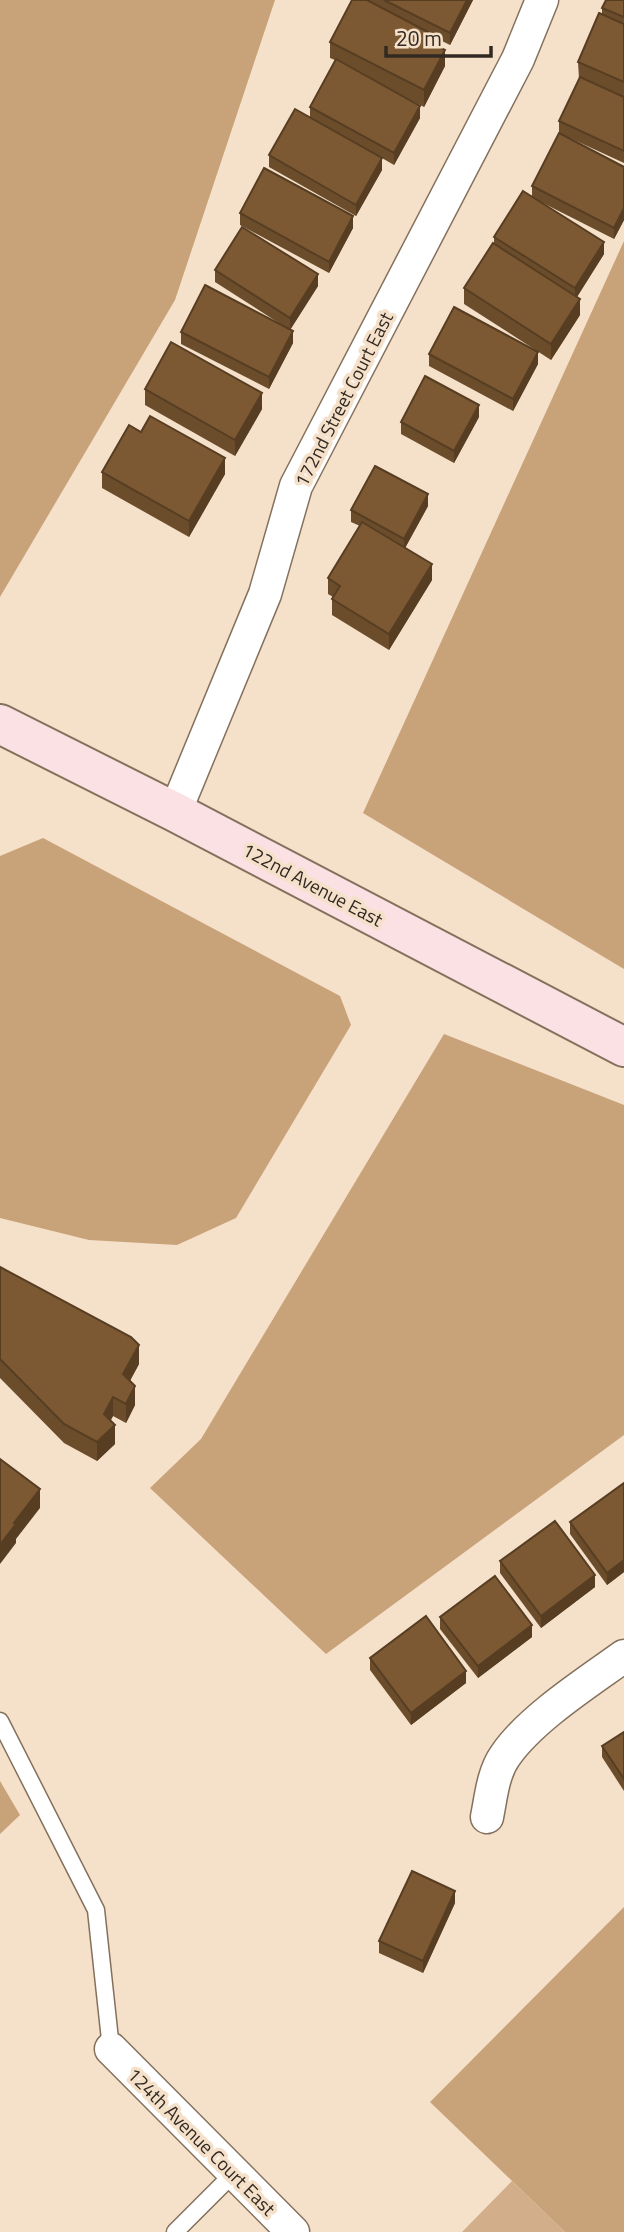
<svg xmlns="http://www.w3.org/2000/svg" width="624" height="2232" viewBox="0 0 624 2232" font-family="'Titillium Web',sans-serif">
<style>
.green{fill:#d2af8a}
.forest{fill:#c8a279}
.lines{fill:none;stroke-linecap:round;stroke-linejoin:round}
.lane-casing{stroke:#84715d;stroke-width:19}
.street-casing{stroke:#84715d;stroke-width:35}
.secondary-casing{stroke:#84715d;stroke-width:42}
.lane{stroke:#fff;stroke-width:16}
.street{stroke:#fff;stroke-width:32}
.secondary{stroke:#fbe1e3;stroke-width:38}
.wall{fill:#6b4d2b}
.shaded-wall{fill:#573e23}
.building{fill:#7c5932;stroke:#573e23;stroke-width:2}
.labels{text-anchor:middle;dominant-baseline:central;stroke-width:7;stroke-linejoin:round;paint-order:stroke}
.street-label{font-size:19px;fill:#322a22;stroke:#f5e0ca}
</style>
<rect width="100%" height="100%" fill="#f5e0ca"/>
<path class="green" d="M512,2181L565,2232H462Z"/>
<g class="forest">
<path d="M0,0H275L175,300L0,597Z"/>
<path d="M624,241V969L363,813Z"/>
<path d="M43,838L340,996L351,1025L236,1218L177,1245L89,1240L0,1218V856Z"/>
<path d="M444,1034L624,1105V1435L326,1654L150,1488L201,1439Z"/>
<path d="M0,1781L20,1815L0,1834Z"/>
<path d="M624,1907V2232H565L430,2102Z"/>
</g>
<g class="lines">
<g class="lane-casing">
<g id="lane">
<path d="M0,1721L96,1910L111,2049"/>
<path d="M175,2232L234,2173"/>
</g>
</g>
<g class="street-casing">
<g id="street">
<path d="M175,812L265,594L296,486L518,59L542,0"/>
<path d="M487,1817C491,1797 493,1773 505,1756C530,1719 588,1682 624,1656"/>
<path d="M111,2049L293,2232"/>
</g>
</g>
<g class="secondary-casing">
<path id="secondary" d="M0,724L175,812L624,1047"/>
</g>
<use href="#lane" class="lane"/>
<use href="#street" class="street"/>
<use href="#secondary" class="secondary"/>
</g>
<g class="wall">
<path d="M352,0H473L450,45L430,35V43L445,66L424,107L387,88L420,118L394,165L375,154L382,170L356,216L269,167V155L310,117V107L335,60L330,58V42Z"/>
<path d="M624,0V163L559,133V121L579,79L578,62L602,14V8Z"/>
<path d="M624,167V220L614,239L539,201L604,254L577,297L580,315L551,360L464,304V288L494,244V237L532,197V186Z"/>
<path d="M240,213L353,228L329,273L240,225Z"/>
<path d="M215,270L318,286L290,330L293,343L269,389L181,344V332L285,327L215,282Z"/>
<path d="M429,354L538,364L513,411L429,366Z"/>
<path d="M145,389L262,409L235,456L145,405Z"/>
<path d="M479,417L454,463L401,434V422Z"/>
<path d="M141,432L225,474L189,537L102,488V472Z"/>
<path d="M428,506L405,548L432,580L389,650L332,615V599L333,597L328,594V578L360,526L351,522V510Z"/>
<path d="M0,1267L139,1364L130,1381L135,1405L126,1423L113,1416L110,1421L115,1444L97,1461L64,1443L0,1378Z"/>
<path d="M624,1483V1572L607,1585L570,1534V1522Z"/>
<path d="M500,1561L595,1587L541,1628L500,1573Z"/>
<path d="M440,1617L532,1637L478,1678L440,1629Z"/>
<path d="M370,1658L466,1683L411,1725L370,1670Z"/>
<path d="M624,1732V1791L602,1757V1746Z"/>
<path d="M455,1903L423,1973L379,1953V1941Z"/>
</g>
<g class="shaded-wall">
<path d="M467,0H473L450,45V33Z"/>
<path d="M445,50V66L424,107V90Z"/>
<path d="M420,106V118L394,165V153Z"/>
<path d="M382,158V170L356,216V205Z"/>
<path d="M624,208V220L614,239V228Z"/>
<path d="M353,216V228L329,273V262Z"/>
<path d="M604,242V254L575,300V288Z"/>
<path d="M318,274V286L290,330V318Z"/>
<path d="M580,299V315L551,360V344Z"/>
<path d="M293,331V343L269,389V377Z"/>
<path d="M538,352V364L513,411V399Z"/>
<path d="M262,393V409L235,456V440Z"/>
<path d="M479,405V417L454,463V451Z"/>
<path d="M225,458V474L189,537V521Z"/>
<path d="M428,494V506L404,550V539Z"/>
<path d="M432,564V580L389,650V634Z"/>
<path d="M139,1345V1364L123,1393V1374Z"/>
<path d="M135,1386V1405L126,1423V1404Z"/>
<path d="M113,1397V1416L104,1433V1414Z"/>
<path d="M115,1425V1444L97,1461V1442Z"/>
<path d="M40,1489V1508L16,1539V1543L0,1564V1545L14,1523Z"/>
<path d="M624,1560V1572L607,1585V1573Z"/>
<path d="M595,1575V1587L541,1628V1616Z"/>
<path d="M532,1625V1637L478,1678V1666Z"/>
<path d="M466,1671V1683L411,1725V1713Z"/>
<path d="M455,1891V1903L423,1973V1961Z"/>
</g>
<g class="building">
<path d="M352,0H367L430,33L426,41L445,50L424,90L330,42Z"/>
<path d="M384,0H467L450,33Z"/>
<path d="M606,0H624V17L602,8Z"/>
<path d="M599,13L624,24V82L578,62Z"/>
<path d="M336,59L420,106L394,153L310,107Z"/>
<path d="M580,77L624,97V151L559,121Z"/>
<path d="M295,109L382,158L356,205L269,155Z"/>
<path d="M559,133L624,167V208L614,228L532,186Z"/>
<path d="M264,168L353,216L329,262L240,213Z"/>
<path d="M523,191L604,242L575,288L494,237Z"/>
<path d="M242,227L318,274L290,318L215,270Z"/>
<path d="M493,243L580,299L551,344L464,288Z"/>
<path d="M205,285L293,331L269,377L181,332Z"/>
<path d="M454,307L538,352L513,399L429,354Z"/>
<path d="M171,342L262,393L235,440L145,389Z"/>
<path d="M425,376L479,405L454,451L401,422Z"/>
<path d="M150,416L225,458L189,521L102,472L129,425L141,432Z"/>
<path d="M375,466L428,494L404,539L351,510Z"/>
<path d="M362,522L432,564L389,634L332,599L340,586L328,578Z"/>
<path d="M0,1267L131,1337L139,1345L123,1374L135,1386L126,1404L113,1397L104,1414L115,1425L97,1442L64,1424L0,1359Z"/>
<path d="M0,1459L40,1489L14,1523L16,1524L0,1545Z"/>
<path d="M624,1483V1560L607,1573L570,1522Z"/>
<path d="M555,1521L595,1575L541,1616L500,1561Z"/>
<path d="M495,1576L532,1625L478,1666L440,1617Z"/>
<path d="M426,1616L466,1671L411,1713L370,1658Z"/>
<path d="M624,1732V1779L602,1746Z"/>
<path d="M412,1871L455,1891L423,1961L379,1941Z"/>
</g>
<g class="labels">
<g class="street-label">
<text transform="translate(343 399) rotate(-63)">172nd Street Court East</text>
<text transform="translate(313 884) rotate(28)">122nd Avenue East</text>
<text transform="translate(202 2141) rotate(45)">124th Avenue Court East</text>
</g>
</g>
<path d="M386 46v10h105v-10" fill="none" stroke="#322a22" stroke-width="3.5"/>
<text x="396" y="46" font-size="21" fill="#322a22" stroke="#f5e0ca" stroke-width="5" paint-order="stroke">20 m</text>
</svg>
